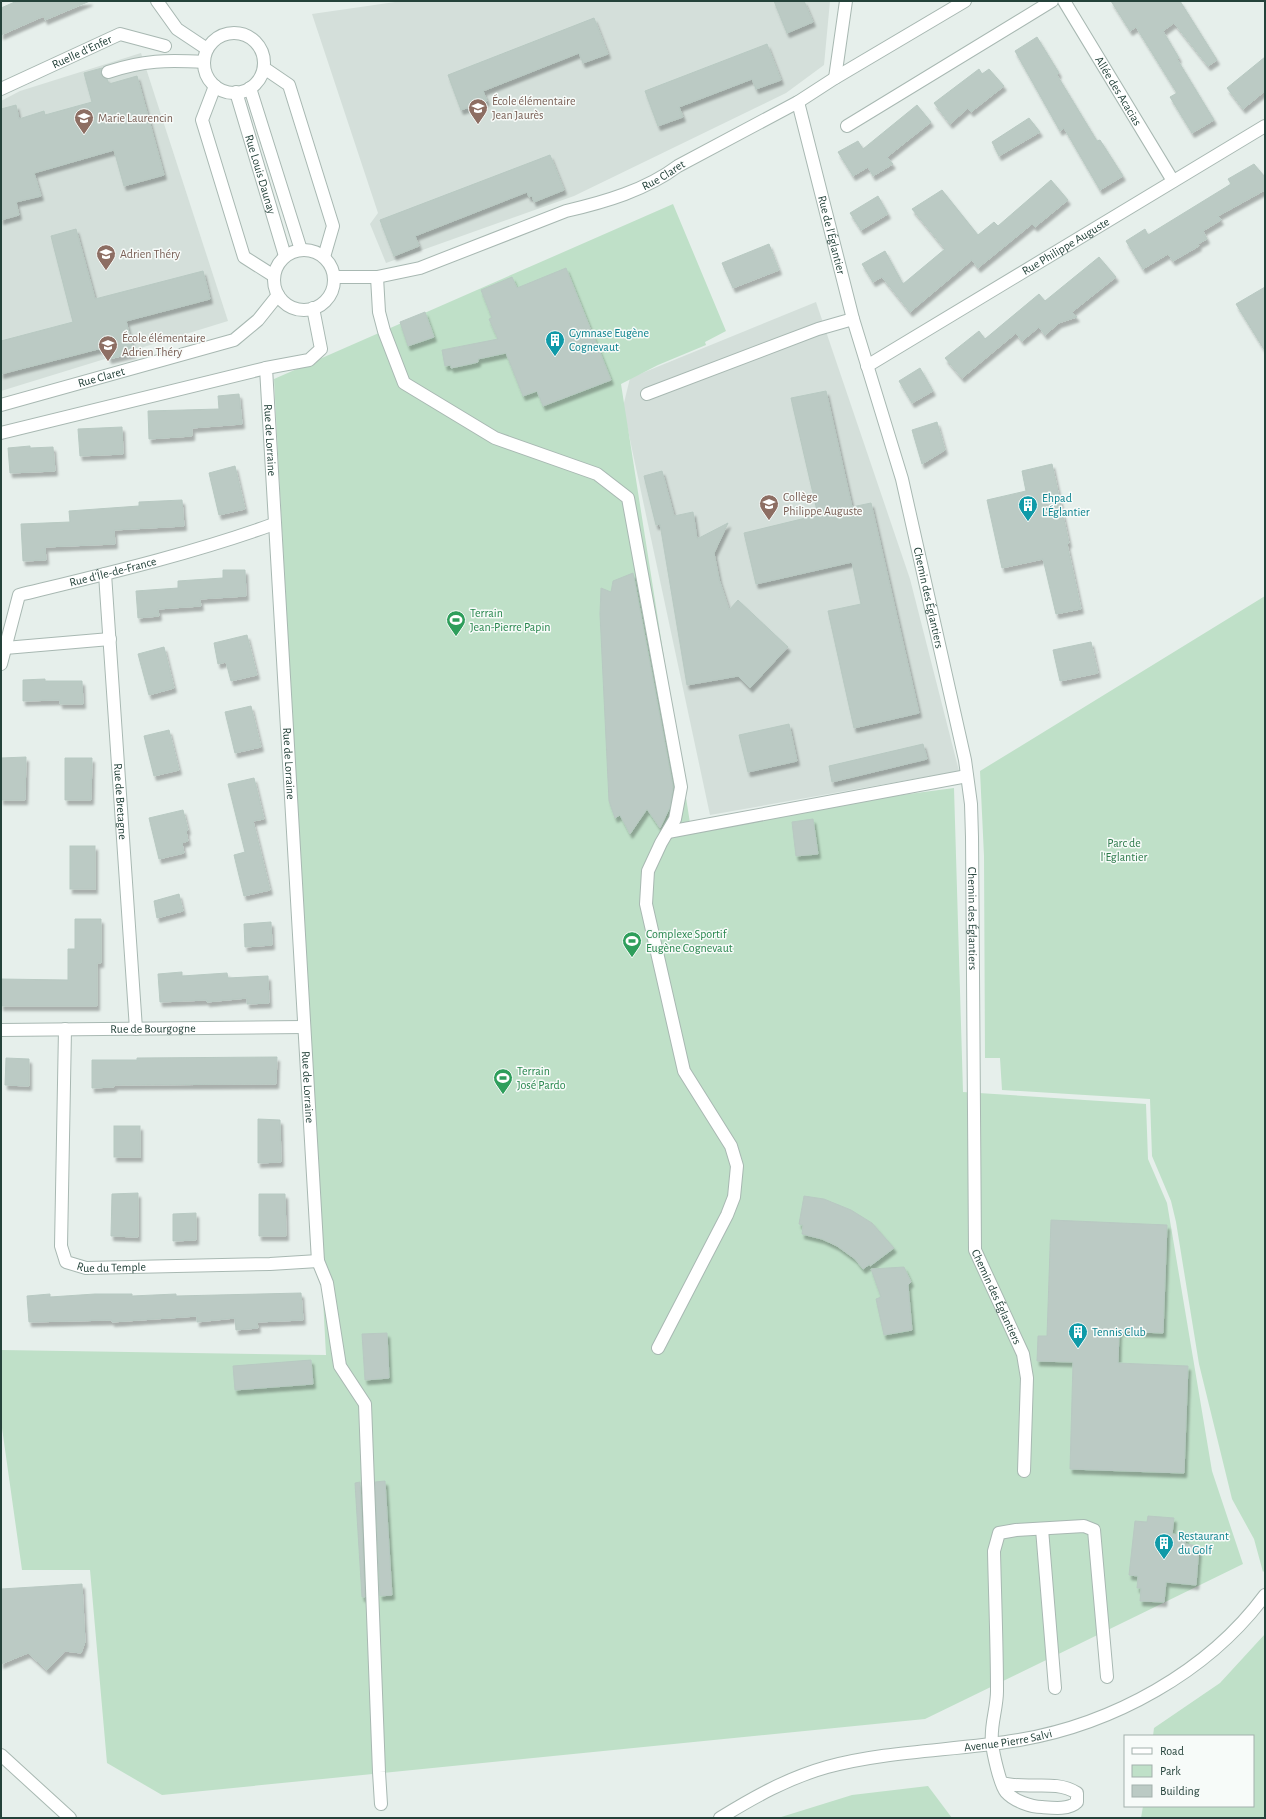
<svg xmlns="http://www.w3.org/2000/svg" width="1266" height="1819" viewBox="0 0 1266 1819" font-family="'Alegreya Sans',sans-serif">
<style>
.built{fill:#d4dfda}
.green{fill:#bfe0c8}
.building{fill:#bbcac4;stroke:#b8c9c2;filter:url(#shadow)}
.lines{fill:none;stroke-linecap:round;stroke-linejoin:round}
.minor-casing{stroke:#a8b8b2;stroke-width:14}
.minor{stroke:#fff;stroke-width:12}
.labels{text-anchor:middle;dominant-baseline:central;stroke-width:3;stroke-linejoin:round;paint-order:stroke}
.street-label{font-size:12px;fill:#24423a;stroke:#f7fbf9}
.education-label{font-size:12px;fill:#785e54;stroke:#f7fbf9;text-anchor:start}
.culture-label{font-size:12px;fill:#0d838f;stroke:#f7fbf9;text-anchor:start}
.leisure-label{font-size:12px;fill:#27864d;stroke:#f7fbf9;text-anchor:start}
.park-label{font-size:12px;fill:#2d7a4b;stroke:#f7fbf9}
</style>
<defs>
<filter id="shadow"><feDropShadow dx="2.5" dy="4.5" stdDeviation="1" flood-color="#0004"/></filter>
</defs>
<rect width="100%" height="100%" fill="#e6efeb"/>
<g class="built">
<path d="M402,1H830L824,65L786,93L574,196L386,263L370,224L378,213L312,14Z"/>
<path d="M141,53L228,321L1,391V101L20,91Z"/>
<path d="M816,302L910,579L959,771L710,815L623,407L630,378Z"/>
</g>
<g class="green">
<path d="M673,204L726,331L705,342L706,345L658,365L621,384L690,823L954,788L963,1092L1146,1104L1148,1159L1167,1203L1212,1471L1243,1564L925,1719L162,1795L107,1763L90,1570H22L1,1421V1350L326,1355L274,379Z"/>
<path d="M1265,596V1570L1263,1572L1254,1539L1232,1499L1199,1364L1176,1222L1171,1201L1152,1156L1150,1099L1002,1090L1000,1058H985L984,856L980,771Z"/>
<path d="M1265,1634V1818H1141L1143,1806H1253V1736H1153L1154,1728L1220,1683Z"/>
<path d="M928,1786L952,1818H778L852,1795Z"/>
</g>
<g class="building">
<path d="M17,1H90L45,20L44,16L1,35V8Z"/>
<path d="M774,1H804L813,22L787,33Z"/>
<path d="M1111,1H1180L1217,60L1208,66L1174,23L1163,31L1179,58L1177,59L1214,120L1192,133L1170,97L1177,93L1136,27L1130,31Z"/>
<path d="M594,18L608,54L583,63L579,53L483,91L487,101L461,110L448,75Z"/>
<path d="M1037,37L1059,73L1057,75L1097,141L1100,140L1123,176L1100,190L1064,128L1060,131L1015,51Z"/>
<path d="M767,44L781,80L756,89L752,79L679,107L683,117L658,126L645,91Z"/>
<path d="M1265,57V91L1243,109L1227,88Z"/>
<path d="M102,68L101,75L107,79L109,84L137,76L164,175L124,186L114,150L34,173L41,196L16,202L19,215L1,220V109L16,105L19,119L44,111L45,115L92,102L84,73Z"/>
<path d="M979,69L982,74L989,69L1004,86L971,112L968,108L950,124L934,103Z"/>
<path d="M917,105L931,122L887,157L893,164L873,176L868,167L853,176L838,152L858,141L863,149Z"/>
<path d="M1029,118L1040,132L999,156L992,142Z"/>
<path d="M550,155L564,190L534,202L532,196L529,197L527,192L415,236L419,246L394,256L380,220Z"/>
<path d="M1254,164L1265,177V190L1218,216L1221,220L1203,231L1207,239L1198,244L1199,246L1173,261L1168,254L1143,269L1126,241L1145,229L1148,235L1231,184L1228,179Z"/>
<path d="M1051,180L1068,200L1035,227L1032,224L978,268L972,260L910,312L882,277L873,282L862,264L885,251L903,284L945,249L912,209L942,190L978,235L994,222L998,226Z"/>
<path d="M878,196L888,214L861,230L850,213Z"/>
<path d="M76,229L95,299L203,271L210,299L126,321L134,353L109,359L106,347L1,374V341L73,322L51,236Z"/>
<path d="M769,244L779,270L733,288L722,263Z"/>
<path d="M1099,257L1116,277L1072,312L1077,317L1059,323L1045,335L1039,327L1022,341L1016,333L962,378L945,358L979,331L985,339L1039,294L1045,301Z"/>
<path d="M566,268L611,380L543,406L537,391L523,396L506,353L478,359V362L470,364L451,368V365L445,366L442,350L498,339L489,319L492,318L481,290L512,277L517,288Z"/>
<path d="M1265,287V351L1236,304Z"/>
<path d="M425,312L434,337L408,346L400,322Z"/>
<path d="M920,368L933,391L912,403L899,381Z"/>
<path d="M826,391L852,507L871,503L919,713L854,728L828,611L861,604L852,562L756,584L744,533L818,515L791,398Z"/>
<path d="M239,394L242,424L192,428V436L149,439L148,411L219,409L218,396Z"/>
<path d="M937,422L945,450L922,464L912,430Z"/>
<path d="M122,427L123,454L80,456L78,429Z"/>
<path d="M30,446V448L53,447L55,471L10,473L8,448Z"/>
<path d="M1052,464L1069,543L1067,544L1081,609L1056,614L1043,559L1002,568L987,500L1026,491L1022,471Z"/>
<path d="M235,466L245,509L219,515L209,473Z"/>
<path d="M662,471L674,516L693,512L697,539L728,523L714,553L719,579L729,610L738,600L788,647L750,688L738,676L687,685L660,524L656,525L644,476Z"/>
<path d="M182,500L184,526L114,530L115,544L45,547L46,560L23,561L21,524L70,522L69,511L139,506V502Z"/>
<path d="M223,570H245L246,596L200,599L201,606L158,609L159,616L138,618L136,591L178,588V581L223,578Z"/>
<path d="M633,573L673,787L670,807L660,828L647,809L630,834L620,815L615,818L609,801L600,614L601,588L611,592L613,581Z"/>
<path d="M247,635L257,675L231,681L226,662L218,664L214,643Z"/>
<path d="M1091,642L1098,673L1060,681L1053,650Z"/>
<path d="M164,647L174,688L149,695L138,654Z"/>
<path d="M45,679V681H82L83,704H60V700L23,701V680Z"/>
<path d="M251,706L261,747L235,753L225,712Z"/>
<path d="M789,724L797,761L748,772L739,735Z"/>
<path d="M169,730L179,770L154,776L144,736Z"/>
<path d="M923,744L927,759L832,782L829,766Z"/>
<path d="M26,757L25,800H1V758Z"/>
<path d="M65,758H92L91,800H65Z"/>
<path d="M254,778L264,819L253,821L270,890L244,896L234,855L245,852L228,784Z"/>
<path d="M183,810L188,830L186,831L188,841L182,843L184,853L159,859L149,818Z"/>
<path d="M813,819L818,854L796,856L792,822Z"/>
<rect x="70" y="846" width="25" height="43"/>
<path d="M179,894L183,911L157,918L154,901Z"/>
<path d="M75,919H101V963H97V1006H1V979L68,980V949H75Z"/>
<path d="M271,922L272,945L245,947L244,924Z"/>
<path d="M182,972V976L227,973L228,978L268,976L269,1003L247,1004V998L207,1002V1000L160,1002L158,974Z"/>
<path d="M277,1057L276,1084L114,1085V1087L92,1088V1060H137V1058Z"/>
<path d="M6,1058L29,1059V1086L5,1085Z"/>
<path d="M258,1119L280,1120L281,1162L258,1163Z"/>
<rect x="114" y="1126" width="26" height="31"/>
<path d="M138,1193V1237L111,1236L112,1194Z"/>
<path d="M259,1194H285L286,1236H259Z"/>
<path d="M804,1196L824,1199L851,1210L872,1223L894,1248L870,1266V1264L863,1269L855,1259L837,1246L822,1239L802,1234L803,1225L799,1224Z"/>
<path d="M196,1213V1240L173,1241V1214Z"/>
<path d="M1051,1220L1167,1225L1163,1333L1119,1331L1118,1363L1188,1366L1184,1473L1070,1469L1073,1362L1037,1361L1038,1336H1047Z"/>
<path d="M904,1267L911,1282L908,1285L912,1330L884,1335L876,1299L881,1297L871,1269Z"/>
<path d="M301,1293L303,1320L257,1322L258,1328L236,1330L235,1318L197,1322V1316L112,1322V1320L29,1322L27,1296L50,1294V1297L95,1294H132V1296L176,1294V1296Z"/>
<path d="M387,1333L389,1378L365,1380L362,1334Z"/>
<path d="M311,1360L313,1384L235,1390L233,1366Z"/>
<path d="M385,1481L392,1595L380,1596L375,1482Z"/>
<path d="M360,1482L365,1597H362L355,1483Z"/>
<path d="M1148,1516L1174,1518L1172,1534L1186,1536L1185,1544L1199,1546L1196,1585L1166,1582L1164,1602L1140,1601L1141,1588H1137L1138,1576L1129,1575L1135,1521L1147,1522Z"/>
<path d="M82,1584L85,1642L81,1653L65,1651L47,1670L28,1653L1,1664V1589Z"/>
</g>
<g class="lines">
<g class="minor-casing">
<g id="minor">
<path d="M157,1L177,29L207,49"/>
<path id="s1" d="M1064,1L1173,181"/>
<circle cx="234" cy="63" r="30"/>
<path d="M264,68L289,85L333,226L324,257"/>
<path d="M108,72C144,60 167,60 204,62"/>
<path d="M835,78L846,1"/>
<path d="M215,86L202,120L244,257L274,276"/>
<path d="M250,88L301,250"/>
<path id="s2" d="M1,89L120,34L165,46"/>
<path id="s3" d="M236,92L285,256"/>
<path id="s4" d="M798,102L853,319L902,479L965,760L971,804L972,837L975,1250L1023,1354L1027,1378L1024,1471"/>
<path d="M847,126L1052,1"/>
<circle cx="304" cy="280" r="30"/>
<path id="s5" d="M334,277H377L420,268L566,211C605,202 646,190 678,166L798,102L835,78L965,1"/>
<path d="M377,277L379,312L384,331L404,383L495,438L597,474L628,498L681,787L675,819L661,843L648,871L646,904L684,1071L731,1146L737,1166L734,1197L727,1215L658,1348"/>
<path id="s6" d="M313,308L321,349L309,360L266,368L318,1261L327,1283L340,1366L365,1404L379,1772L381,1804"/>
<path id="s7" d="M867,366L1265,126"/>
<path d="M647,394L818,329L853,319"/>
<path id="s8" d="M1,405L234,340L258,320L278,295"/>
<path d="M1,433L266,368"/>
<path id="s9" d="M105,574L136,1029"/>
<path d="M5,648L110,639"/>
<path id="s10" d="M1,664L19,595C105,574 191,554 274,524"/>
<path d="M668,832L967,776"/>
<path id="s11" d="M65,1029L61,1246L66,1262L86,1268L270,1264L318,1261"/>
<path id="s12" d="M1,1030L304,1027"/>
<path d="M1042,1529L1055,1688"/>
<path d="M1,1755L70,1818"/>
<path d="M1003,1783C1027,1790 1055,1779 1077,1793V1802C1069,1810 1053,1808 1042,1807C1031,1807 1014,1801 1006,1792C1000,1785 993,1753 992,1743C990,1725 997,1709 997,1691C997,1645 995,1598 994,1551L999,1533L1016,1530L1084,1526L1094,1530L1107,1677"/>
<path id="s13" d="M720,1818C754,1797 788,1778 827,1767C890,1750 955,1751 1019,1740C1113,1724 1208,1672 1265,1595"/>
</g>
</g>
<use href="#minor" class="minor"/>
</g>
<defs>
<g id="school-pin" transform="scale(1)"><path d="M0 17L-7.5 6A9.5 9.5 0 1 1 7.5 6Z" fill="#8d6e63" stroke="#f7fbf9"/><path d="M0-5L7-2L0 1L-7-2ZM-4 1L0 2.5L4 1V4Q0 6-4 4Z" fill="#fff"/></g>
<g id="building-pin" transform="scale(1)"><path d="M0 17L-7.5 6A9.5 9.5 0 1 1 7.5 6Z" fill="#0f9aa8" stroke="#f7fbf9"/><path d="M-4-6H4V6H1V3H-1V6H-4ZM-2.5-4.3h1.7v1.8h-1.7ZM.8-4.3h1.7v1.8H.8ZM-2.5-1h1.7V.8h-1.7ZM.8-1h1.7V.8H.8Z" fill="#fff"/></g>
<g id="stadium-pin" transform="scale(1)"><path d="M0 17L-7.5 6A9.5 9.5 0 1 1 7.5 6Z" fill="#2e9e5b" stroke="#f7fbf9"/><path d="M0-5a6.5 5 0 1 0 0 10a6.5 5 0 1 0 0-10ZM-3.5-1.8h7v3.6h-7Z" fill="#fff"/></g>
</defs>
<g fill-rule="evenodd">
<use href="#school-pin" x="478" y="108"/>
<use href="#school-pin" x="84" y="118"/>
<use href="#school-pin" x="106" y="254"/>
<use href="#building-pin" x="555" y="340"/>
<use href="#school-pin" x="108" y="345"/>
<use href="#school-pin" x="769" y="504"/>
<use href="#building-pin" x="1028" y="505"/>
<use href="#stadium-pin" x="456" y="620"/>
<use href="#stadium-pin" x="632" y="941"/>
<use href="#stadium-pin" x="503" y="1078"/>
<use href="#building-pin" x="1078" y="1332"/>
<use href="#building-pin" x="1164" y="1543"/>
</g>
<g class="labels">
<g class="street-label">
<text stroke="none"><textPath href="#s2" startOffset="89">Ruelle d'Enfer</textPath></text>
<text stroke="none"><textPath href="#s1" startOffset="105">Allée des Acacias</textPath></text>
<text stroke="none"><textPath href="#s3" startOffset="86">Rue Louis Daunay</textPath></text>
<text stroke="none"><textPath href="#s5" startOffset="348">Rue Claret</textPath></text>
<text stroke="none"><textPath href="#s4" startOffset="137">Rue de l'Églantier</textPath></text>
<text stroke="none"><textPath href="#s7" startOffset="232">Rue Philippe Auguste</textPath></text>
<text stroke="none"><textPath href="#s8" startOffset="104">Rue Claret</textPath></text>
<text stroke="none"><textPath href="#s6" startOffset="174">Rue de Lorraine</textPath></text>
<text stroke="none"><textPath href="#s10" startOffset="168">Rue d'Île-de-France</textPath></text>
<text stroke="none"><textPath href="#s4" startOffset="513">Chemin des Églantiers</textPath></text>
<text stroke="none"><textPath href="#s6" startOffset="498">Rue de Lorraine</textPath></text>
<text stroke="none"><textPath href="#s9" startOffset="228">Rue de Bretagne</textPath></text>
<text stroke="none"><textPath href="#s4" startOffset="838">Chemin des Églantiers</textPath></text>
<text stroke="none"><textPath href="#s12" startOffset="152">Rue de Bourgogne</textPath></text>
<text stroke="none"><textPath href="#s6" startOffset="822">Rue de Lorraine</textPath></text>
<text stroke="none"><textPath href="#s11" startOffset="280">Rue du Temple</textPath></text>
<text stroke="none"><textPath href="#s4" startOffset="1221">Chemin des Églantiers</textPath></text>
<text stroke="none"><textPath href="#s13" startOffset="302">Avenue Pierre Salvi</textPath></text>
</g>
<g class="education-label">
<text x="492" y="101">École élémentaire<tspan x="492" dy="14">Jean Jaurès</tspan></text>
<text x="98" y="118">Marie Laurencin</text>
<text x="120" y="254">Adrien Théry</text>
<text x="122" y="338">École élémentaire<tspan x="122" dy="14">Adrien Théry</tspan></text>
<text x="783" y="497">Collège<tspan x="783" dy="14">Philippe Auguste</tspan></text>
</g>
<g class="culture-label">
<text x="569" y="333">Gymnase Eugène<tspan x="569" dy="14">Cognevaut</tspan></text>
<text x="1042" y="498">Ehpad<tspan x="1042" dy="14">L'Églantier</tspan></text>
<text x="1092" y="1332">Tennis Club</text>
<text x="1178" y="1536">Restaurant<tspan x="1178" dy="14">du Golf</tspan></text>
</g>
<g class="leisure-label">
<text x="470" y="613">Terrain<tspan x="470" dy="14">Jean-Pierre Papin</tspan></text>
<text x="646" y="934">Complexe Sportif<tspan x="646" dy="14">Eugène Cognevaut</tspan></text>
<text x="517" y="1071">Terrain<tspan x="517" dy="14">José Pardo</tspan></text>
</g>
<g class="park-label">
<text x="1124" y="843">Parc de<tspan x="1124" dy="14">l'Eglantier</tspan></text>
</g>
</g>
<rect width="1266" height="1819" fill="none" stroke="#24423a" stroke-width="4"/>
<rect x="1124" y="1735" width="130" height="72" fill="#f7fbf9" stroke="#a3b1ad"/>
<rect x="1132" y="1748" width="20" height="6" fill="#ffffff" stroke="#a3b1ad"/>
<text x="1160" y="1755" font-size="12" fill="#24423a">Road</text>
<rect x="1132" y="1765" width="20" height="12" fill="#bfe0c8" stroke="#a3b1ad"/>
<text x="1160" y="1775" font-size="12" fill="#24423a">Park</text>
<rect x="1132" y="1785" width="20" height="12" fill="#bbcac4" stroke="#a3b1ad"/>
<text x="1160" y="1795" font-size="12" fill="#24423a">Building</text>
</svg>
